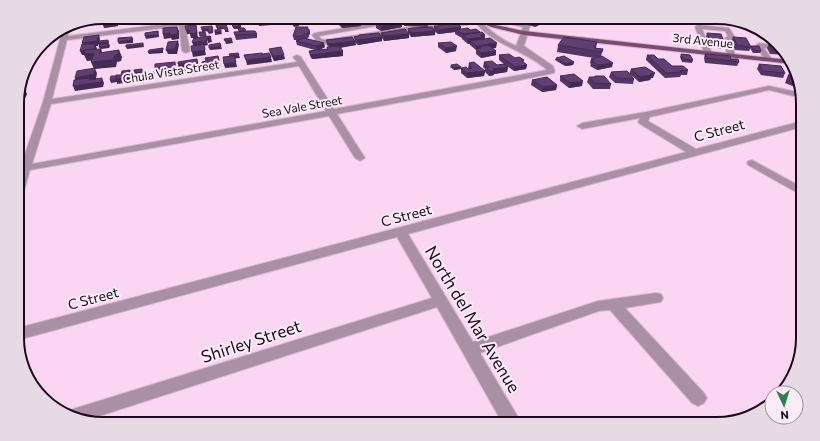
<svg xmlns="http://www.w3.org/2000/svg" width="820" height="441" viewBox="0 0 820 441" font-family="Commissioner,sans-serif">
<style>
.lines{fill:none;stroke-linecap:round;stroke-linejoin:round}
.minor-casing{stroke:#d8b5d0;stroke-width:2}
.major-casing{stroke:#d8b5d0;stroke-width:2}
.minor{fill:#aa90a4;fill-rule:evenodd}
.major{fill:#784b6f;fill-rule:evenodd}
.wall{fill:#533563}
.shaded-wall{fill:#442b50}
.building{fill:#613e73;stroke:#442b50}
.labels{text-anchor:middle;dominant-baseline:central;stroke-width:4;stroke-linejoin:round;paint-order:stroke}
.far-street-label{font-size:12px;fill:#1f0a1b;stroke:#f9ecf6}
.street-label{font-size:14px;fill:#1f0a1b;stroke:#f9ecf6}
.near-street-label{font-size:17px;fill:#1f0a1b;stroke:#f9ecf6}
.rim{fill:none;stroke:#1f0a1b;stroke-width:2}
</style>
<rect width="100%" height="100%" fill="#fbd6f3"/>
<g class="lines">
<g class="minor-casing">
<g id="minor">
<path d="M222,17H241L238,19L185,25L190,51L186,53L182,51L179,26L67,40L52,99L297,62L293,57L297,55L301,57L334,109L547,70C525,50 494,46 475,22L467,25L401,32L325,44L317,42L312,35L315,33L410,17H435L444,24L466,21L477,17H486L480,20C490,32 503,40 516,46L523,27L505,23L508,21L529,25L530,26L524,46L553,66L555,71L554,73L505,83L337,114L365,158L360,161L355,158L329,116L30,170L23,195L17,198V177L43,102L63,28L69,24L70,25L68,36ZM425,19L433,20L438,25L401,28L325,40L321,39L319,36L393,23ZM299,66L326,111L32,164L51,104Z"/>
<path d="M733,21L741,22L735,24L732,22Z"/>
<path d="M698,25L729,28L735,37L731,40L735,55L734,57H728L727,55L724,39L728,36L725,31L702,29L712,53L708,55H705L695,27Z"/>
<path d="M759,43L774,45L778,47L774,49L764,48L772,59L771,61H765L764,59L756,45Z"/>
<path d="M769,86L802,93V98L769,90L650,117L648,121L696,149L802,121V127L408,234L473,342L598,301L656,293L661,294L663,298L661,302L625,308L704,393L707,398L704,403L698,406L692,403L610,310L599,311L480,353L522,424H503L437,307L87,420L65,415L67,411L73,409L432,298L397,237L18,340V328L686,152L640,124L638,122L640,118L582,129L577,126L582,123L646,112Z"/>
<path d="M752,160L803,188V196L748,165L747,163L748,161Z"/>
</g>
</g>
<g class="major-casing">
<path id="major" d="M469,17H477L495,25L524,31L790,60L792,64L524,35L491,27Z"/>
</g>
<use href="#minor" class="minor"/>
<use href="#major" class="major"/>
</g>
<g class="wall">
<path d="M121,17L122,19L118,21V26L104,28L112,22L105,21L104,18Z"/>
<path d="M125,17H136L135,19V24H123V22L125,19Z"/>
<path d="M278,17H310V18L299,19V24H298L299,26L294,27L290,21L282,22L278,19Z"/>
<path d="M363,17L388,20L383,21L402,27L381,31L376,28V23L379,22L374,24H367L365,22V25H361V26L342,28L339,25L338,20L363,19Z"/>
<path d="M440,17H456L459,23L457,24L461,27V29L470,30L485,35V39L496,48H492L496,51V55L481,58L476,54V50L470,45V44H468L462,39V38L455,34V32L438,34L435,32V35L411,37L409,34V38L384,41L382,38V41L358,45L355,42L356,45L340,48L343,51V56L312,59L310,56L309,51L315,50L297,45L296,41L298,40H294L293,36L308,29H309L310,33L308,38H306L325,47L319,50L327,49V47H329L327,45L326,40H355L354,37L359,36V35L381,36V33H408V29L427,27L404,26V22L429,19L428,27L434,29V26H438V25L448,24L445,23L440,19Z"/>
<path d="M508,17H556L555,21H550L549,22L544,23L543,22V23L535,27L521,23V20L517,23L507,21Z"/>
<path d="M562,17H610V18L598,19V21L591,20L583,21H582L581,22L572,23L561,19Z"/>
<path d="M722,19L736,21L726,23L721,21Z"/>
<path d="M742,23L752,25L748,26Z"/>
<path d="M232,24L241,26V28L246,31L257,34V38L236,40L234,32H239V30L238,29H234Z"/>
<path d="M707,33L725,44L723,49L709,47L706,37Z"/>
<path d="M733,37L751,47L749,51L735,50L731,41Z"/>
<path d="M597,42L596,48L603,49L601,56L612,67L597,70L590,66L591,64L590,63L591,59L594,58L557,52L558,45Z"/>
<path d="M438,43L456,51L446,53L438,47Z"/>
<path d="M769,44L779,47L788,55L770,54L767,48Z"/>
<path d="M751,46L761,51L760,53H753L750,48Z"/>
<path d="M38,49L39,51L36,58H34L35,60L33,66H30V68L31,71L30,74H28L29,76L26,79L27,82L26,85L21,86L23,89H24L27,94L25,98L17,97L26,65Z"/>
<path d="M269,49L285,59L274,61L270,53Z"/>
<path d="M681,54L693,60L692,63L682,62L680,57Z"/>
<path d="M705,54L731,59L739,62L737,66L705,63L704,58Z"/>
<path d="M499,55L515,58L524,60L523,62L527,65L526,69L514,71L507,66L508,67L507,72L494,74V75L489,76L485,72V69L483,67L484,62L497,65L504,64L499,60Z"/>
<path d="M647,55L658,59L672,66L688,70L687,75H681L680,77L665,78L646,60Z"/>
<path d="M556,58L574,62L573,65L565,66L555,60Z"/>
<path d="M469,63L485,71L484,76L467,78L461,73V68L469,69L468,68Z"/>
<path d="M759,64L785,73L783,78L761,75L757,69Z"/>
<path d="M451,65L461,67V69L454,70L450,67Z"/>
<path d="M631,69L653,78H651L650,80L639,82L630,74L634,79L633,84L615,83L609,77L611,72L629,74Z"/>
<path d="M796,74L802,90L785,83L788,75Z"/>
<path d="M560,76L582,86L569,88L560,81Z"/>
<path d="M595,76L611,84L610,89H593L587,82L589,77H594Z"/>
<path d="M532,80L557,85L556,90L542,92L531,85Z"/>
</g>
<g class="shaded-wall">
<path d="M121,17L122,19L118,21V26L104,28L103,25L115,22L114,20Z"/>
<path d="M130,17H136L135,19V24V22L125,20L124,18Z"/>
<path d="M140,17H150V18L140,19Z"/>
<path d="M151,17V22L141,23L140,21Z"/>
<path d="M164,17V21L155,22L154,20Z"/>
<path d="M178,17V19L169,20V18Z"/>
<path d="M183,17H193L183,18Z"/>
<path d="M290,17V21L282,22L281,18Z"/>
<path d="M298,17H310V18L299,19Z"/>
<path d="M327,17H332V18L327,19Z"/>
<path d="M383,17H388V20L374,24L373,20Z"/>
<path d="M403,17H417L403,19Z"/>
<path d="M520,17H524V19H521V20L517,23V19Z"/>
<path d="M549,17H556L555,21H550L549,22L544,23L545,19Z"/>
<path d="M582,17L581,22L572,23L573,19Z"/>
<path d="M584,17H592L591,20L583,21Z"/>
<path d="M598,17H610V18L598,19Z"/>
<path d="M99,19L100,21L99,23L89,24V22Z"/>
<path d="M273,19L274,24L271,25L259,26L258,22Z"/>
<path d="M299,19V24H298L299,26L294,27V23L297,20Z"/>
<path d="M459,19V23L450,24V20Z"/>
<path d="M544,19L543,23L535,27L536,23Z"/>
<path d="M365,20V25H361V26L342,28V24Z"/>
<path d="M731,20L736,21L726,23L727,21Z"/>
<path d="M402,23V27L381,31V26Z"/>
<path d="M196,25L198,38H191L190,34Z"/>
<path d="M241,26V28L234,29L233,27Z"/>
<path d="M177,27L179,31V39L172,40L171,38L164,39L163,34Z"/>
<path d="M224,27V29L217,30V28Z"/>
<path d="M461,27V31L455,30V32L438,34V30Z"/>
<path d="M208,29L209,31L202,32V30Z"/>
<path d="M309,29L310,33L308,38V34Z"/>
<path d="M186,30H189L190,34H187Z"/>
<path d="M225,30H228L229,32H225Z"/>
<path d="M158,31L159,37L146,39L145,36Z"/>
<path d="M213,31V33L209,34L208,32Z"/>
<path d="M435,31V35L411,37V33Z"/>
<path d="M215,32H221L222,34L215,35Z"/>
<path d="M409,34V38L384,41V36Z"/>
<path d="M99,35L100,39L99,43L108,40L109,42L108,45L100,46L99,44L98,46H96L97,49V60L87,61L84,55H82L80,51L84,48L82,43Z"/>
<path d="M480,35H485L484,39L470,41V44H468V39Z"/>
<path d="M132,37L133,39V43L119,44L118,42Z"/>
<path d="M382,37V41L358,45L357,40Z"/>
<path d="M207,38H211L212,42L208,43Z"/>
<path d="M232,40L233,43L226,44L225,41Z"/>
<path d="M178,41L179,45L177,54H168L166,50Z"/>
<path d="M207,41L208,45L204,46L206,55L193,57L192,52L194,47L192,42Z"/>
<path d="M355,41L356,45L330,49L329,44Z"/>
<path d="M143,43L144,47L127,49L126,47Z"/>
<path d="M324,43L325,47L317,51L316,46Z"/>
<path d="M497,43L496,48L481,50V48L478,47V50L476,49V46Z"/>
<path d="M109,44L110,46L109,48L101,49L103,55L99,53L100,49L99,47Z"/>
<path d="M221,46L222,49L210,50L209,48Z"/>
<path d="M457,46L456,51L446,53V48Z"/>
<path d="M163,48V53L149,54L148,52Z"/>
<path d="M38,49L39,51L36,58L34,54Z"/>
<path d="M119,50L122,57L121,61L117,62L116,67L95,69L97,73L96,79L102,78L104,83L103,87L75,91L73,86L77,83L75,78L94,69L91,62L115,55Z"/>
<path d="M343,51V56L312,59L311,55Z"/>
<path d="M496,51V55L481,58V53Z"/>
<path d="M239,55L240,58L231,59L230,57Z"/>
<path d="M284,55L285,59L274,61L273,56Z"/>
<path d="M33,56L35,60L33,66H30V68L31,71L30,74H28L29,76L24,81L22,78L26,65Z"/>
<path d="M271,57L272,62L247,65L246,60Z"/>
<path d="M197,59L199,73L186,74L185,70Z"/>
<path d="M175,62L176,67L177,75L164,77L163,72Z"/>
<path d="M236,62L237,67L225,68L224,64Z"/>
<path d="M574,62L573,65L565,66L566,64Z"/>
<path d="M184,63L185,68L179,69L178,64Z"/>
<path d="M613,63L612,67L597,70L598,65Z"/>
<path d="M220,64L221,69L204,71L203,67Z"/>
<path d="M527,65L526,69L514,71L515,67Z"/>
<path d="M163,67L164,71L157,72L155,68Z"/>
<path d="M461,67V69L454,70V68Z"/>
<path d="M508,67L507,72L494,74V75L489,76L490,71L493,69Z"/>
<path d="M142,69L143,74L135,75L134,73Z"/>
<path d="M130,70L131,74V82L117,84V82L111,83L110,80L117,78Z"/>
<path d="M485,71L484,76L467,78V73Z"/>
<path d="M154,72L155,74L153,79L141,80L140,78Z"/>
<path d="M655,73L653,78H651L650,80L639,82L640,77L650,74Z"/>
<path d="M26,79L27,82L26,85L21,86L23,89L18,93L21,83Z"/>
<path d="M583,81L582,86L569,88L570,83Z"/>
<path d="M557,85L556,90L542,92L543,87Z"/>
<path d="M24,89L27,94L25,98L17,99L18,94Z"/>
</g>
<g class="building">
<path d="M107,17H121L114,20L104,18Z"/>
<path d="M151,17L150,20L140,21L141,19Z"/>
<path d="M155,17H164V19L154,20Z"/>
<path d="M169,17H178L169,18Z"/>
<path d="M267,17H272L273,19L270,21L258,22L256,18Z"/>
<path d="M290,17H297L299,19L297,20L298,22L294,23Z"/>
<path d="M361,17L365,20L360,21L361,22L342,24L338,20Z"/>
<path d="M363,17H383L373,20H367Z"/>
<path d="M443,17H456L459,19L450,20L445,19Z"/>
<path d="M509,17H520L517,19Z"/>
<path d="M525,17H537L544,19L536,23L521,19Z"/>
<path d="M542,17H550H549L550,18L545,19Z"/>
<path d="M568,17H582L573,19Z"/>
<path d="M135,18V22H123V19Z"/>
<path d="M723,18L731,20L727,21L722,19Z"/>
<path d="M99,19L98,21L89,22V20Z"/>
<path d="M397,19L402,23L381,26L376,23H380L379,22Z"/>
<path d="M405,19H429L428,23L404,22Z"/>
<path d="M118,21L117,24L103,25V23Z"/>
<path d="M239,23L241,26L233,27L232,24Z"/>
<path d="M457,23L461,27L438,30L434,26H439L438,25Z"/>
<path d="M226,24L228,30H225L224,27L217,28L216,25Z"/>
<path d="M196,25L197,33L190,34L189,30H186L185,26Z"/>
<path d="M212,26L213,31L208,32V29L202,30L201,27Z"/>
<path d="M177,27L178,34L170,35V33L163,34V28Z"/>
<path d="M296,27H308L307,29H309L308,34H304V36H293Z"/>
<path d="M432,27L435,31L411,33L408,29L412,28Z"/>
<path d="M238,28H244L246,30L239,31Z"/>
<path d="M468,28L470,30L476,29L480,32L464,34L455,30Z"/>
<path d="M405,29L409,34L384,36L381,33Z"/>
<rect x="215" y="30" width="6" height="2"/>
<path d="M158,31V35L145,36V33Z"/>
<path d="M248,31H255L257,34L235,35L234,32Z"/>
<path d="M199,32H205L206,36H200Z"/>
<path d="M482,32L485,35H480L483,37L468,39L463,35Z"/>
<path d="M379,33L382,37L357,40L354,37L359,36V35Z"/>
<path d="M707,33L721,34L725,44L710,43Z"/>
<path d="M99,35L97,41L82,43L84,37Z"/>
<path d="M210,36L211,38H207V41L192,42L194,38Z"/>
<path d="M132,37V40L118,42V38Z"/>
<path d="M352,37L355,41L329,44L326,40Z"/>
<path d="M564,37L597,42L594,48L603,49L602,52L558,45Z"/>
<path d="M733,37L746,38L751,47L737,45Z"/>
<path d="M231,38L232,40L225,41L224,39Z"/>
<path d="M304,38L324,43L316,46L296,41Z"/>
<path d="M490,38L497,43L476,46L470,41Z"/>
<path d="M108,40V42L99,43V41Z"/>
<path d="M178,41L175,49L166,50L168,42Z"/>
<path d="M451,42L457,46L446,48L438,43Z"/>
<path d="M143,43V45L126,47V45Z"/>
<path d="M220,43L221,46L209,48V45Z"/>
<path d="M82,44H95L94,49L80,51Z"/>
<path d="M100,44H109L108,46L99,47Z"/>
<path d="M204,44L205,50L192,52L191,46Z"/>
<path d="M769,44H775L776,46L779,47L783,50H772Z"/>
<path d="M489,45L496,51L481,53L476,49L481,48L478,47Z"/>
<path d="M339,46L343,51L311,55L309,51L328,49L327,47Z"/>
<path d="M751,46H759L761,51L754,50Z"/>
<path d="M281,47L284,55L273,56L269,49Z"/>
<path d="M163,48V50L148,52L149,50Z"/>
<path d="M101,49L99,53L119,50L118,54L115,55L113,60L91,62L94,53L84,54L86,50Z"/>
<path d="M238,53L239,55L230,56L229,54Z"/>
<path d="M262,53L263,54L269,53L271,57L246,60L244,55Z"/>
<path d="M509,54L515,58L519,57L524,60H521L527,65L515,67L499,55Z"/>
<path d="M681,54L690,55L693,60L683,59Z"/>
<path d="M705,54L730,56L731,59H738L739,62L707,58Z"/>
<path d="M647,55H654L658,59H664L672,66H683L688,70L680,71L682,72L666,73Z"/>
<path d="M32,56L30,61L28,62Z"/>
<path d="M218,56L220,64L203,67L202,62L206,61L205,58Z"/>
<path d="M234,56L236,62L224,64L223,57Z"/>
<path d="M564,56L574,62L566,64L556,58Z"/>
<path d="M602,56L613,63L598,65L591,61H594L591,59Z"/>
<path d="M197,59L198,68L185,70L184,63L178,64V62Z"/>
<path d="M492,61L497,65L504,64L508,67L493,69L495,71H490L485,67H489L484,62Z"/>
<path d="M27,62H28L26,66H29L28,69H25L26,65Z"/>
<path d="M175,62V70L163,72V67L155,68V64Z"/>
<path d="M474,62L485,71L467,73L461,68L466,67L468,69L472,68L469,63Z"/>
<path d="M457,64L461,67L454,68L451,65Z"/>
<path d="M759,64L781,66L785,73L763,71Z"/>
<path d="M645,67L655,73L650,74L652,75L640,77L631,69Z"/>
<path d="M95,68L94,74L75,78L77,71Z"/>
<path d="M142,69V72L134,73V70Z"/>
<path d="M130,70L129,77L116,79V75H121L122,71Z"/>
<path d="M627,71L634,79L616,78L611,72Z"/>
<path d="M154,72L152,77L140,78L141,74Z"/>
<path d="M574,74L583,81L570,83L560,76Z"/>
<path d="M796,74L798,80L788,75Z"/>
<path d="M111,76H116V80H110Z"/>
<path d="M595,76H604L611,84L594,83L589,77H595Z"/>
<path d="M547,77L557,85L543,87L532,80Z"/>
<path d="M90,78L89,80L102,78L101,82L73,86L74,80Z"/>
<path d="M26,79L24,83H21L22,80Z"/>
<path d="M19,89H24L22,93L18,94Z"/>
</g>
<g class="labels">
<g class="far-street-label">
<text transform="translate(703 40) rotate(6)">3rd Avenue</text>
<text transform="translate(171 71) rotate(-9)">Chula Vista Street</text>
<text transform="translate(302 106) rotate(-10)">Sea Vale Street</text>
</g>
<g class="street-label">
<text transform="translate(719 130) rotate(-15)">C Street</text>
<text transform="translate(406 215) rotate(-15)">C Street</text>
<text transform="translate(93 298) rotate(-15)">C Street</text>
</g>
<g class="near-street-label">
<text transform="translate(473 319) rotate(59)">North del Mar Avenue</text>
<text transform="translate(251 341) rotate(-18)">Shirley Street</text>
</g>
</g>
<path d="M0 0H820V441H0ZM103 24H717A79 79 0 0 1 796 103V338A79 79 0 0 1 717 417H103A79 79 0 0 1 24 338V103A79 79 0 0 1 103 24Z" fill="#e8dae4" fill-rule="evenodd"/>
<path class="rim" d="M103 24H717A79 79 0 0 1 796 103V338A79 79 0 0 1 717 417H103A79 79 0 0 1 24 338V103A79 79 0 0 1 103 24Z"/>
<g transform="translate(784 405) rotate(176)"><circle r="19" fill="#f9ecf6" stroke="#a2929e"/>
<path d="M0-3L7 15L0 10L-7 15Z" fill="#307f4f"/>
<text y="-6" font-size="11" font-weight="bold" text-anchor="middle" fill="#1f0a1b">N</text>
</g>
</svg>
